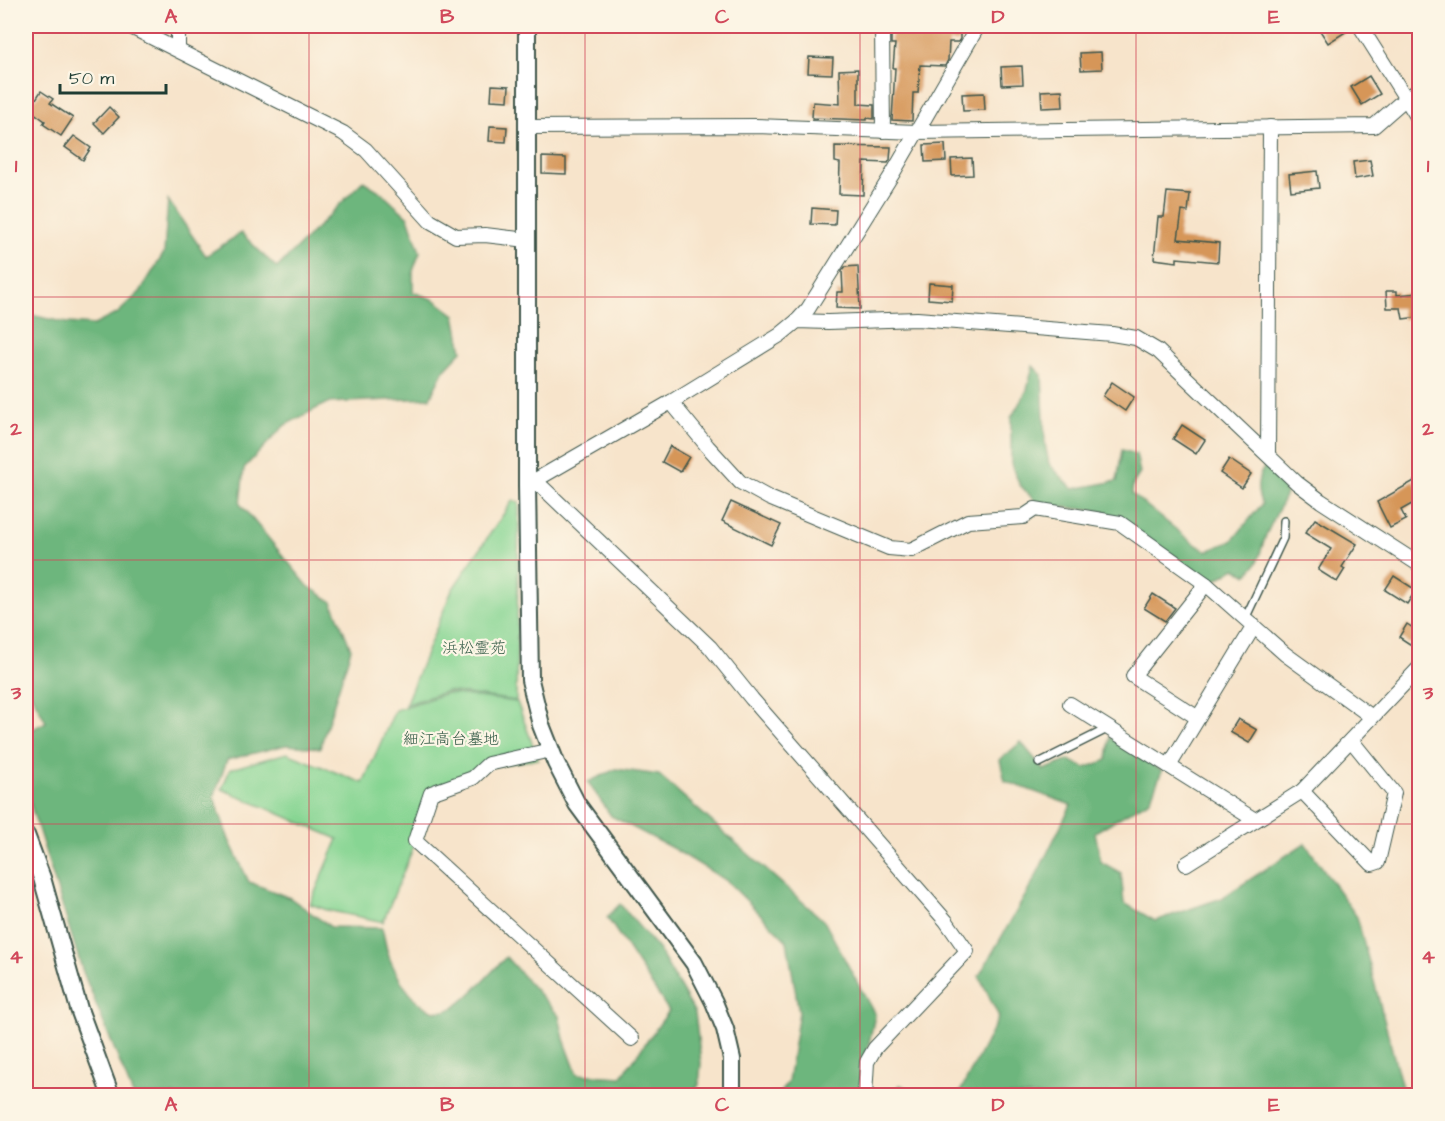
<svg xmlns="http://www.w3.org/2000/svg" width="1445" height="1121" viewBox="0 0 1445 1121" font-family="'Architects Daughter','Klee One',sans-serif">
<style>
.green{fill:#87d593;stroke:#538964;stroke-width:1.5}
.forest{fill:#6db67d;stroke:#467a58;stroke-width:1.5}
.building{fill:#d69659}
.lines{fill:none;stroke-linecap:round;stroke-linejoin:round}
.service-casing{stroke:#3f564b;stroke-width:10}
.minor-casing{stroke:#3f564b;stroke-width:16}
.tertiary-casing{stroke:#3f564b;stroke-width:20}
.service{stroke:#fff;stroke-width:7}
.minor{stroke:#fff;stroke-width:14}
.tertiary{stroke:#fff;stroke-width:16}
.grid{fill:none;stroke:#d1495b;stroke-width:1.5;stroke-opacity:0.55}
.labels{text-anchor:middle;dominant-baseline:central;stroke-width:4.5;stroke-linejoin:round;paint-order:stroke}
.park-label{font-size:16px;fill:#345b47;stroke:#fcf5e5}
.neatline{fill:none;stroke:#d1495b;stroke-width:2}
.grid-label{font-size:20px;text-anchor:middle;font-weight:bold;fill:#d1495b}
</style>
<rect width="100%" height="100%" fill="#fcf5e5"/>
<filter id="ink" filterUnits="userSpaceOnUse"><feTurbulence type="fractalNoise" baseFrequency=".0167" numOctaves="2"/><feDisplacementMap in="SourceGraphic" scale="12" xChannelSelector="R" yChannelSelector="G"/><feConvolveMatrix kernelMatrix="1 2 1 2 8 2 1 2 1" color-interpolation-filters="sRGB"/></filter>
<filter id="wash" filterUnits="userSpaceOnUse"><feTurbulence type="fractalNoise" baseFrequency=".008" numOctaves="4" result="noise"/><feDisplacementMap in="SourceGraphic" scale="24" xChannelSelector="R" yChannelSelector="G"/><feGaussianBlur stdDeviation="1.35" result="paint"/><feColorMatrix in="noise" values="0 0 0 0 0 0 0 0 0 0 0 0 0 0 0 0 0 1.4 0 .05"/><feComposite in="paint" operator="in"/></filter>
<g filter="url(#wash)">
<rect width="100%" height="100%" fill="#f7e4cb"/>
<g class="green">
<path d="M513,500L519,503L516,701L447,691L405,705L452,590Z"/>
<path d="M447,693L517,702L538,759L487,767L437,789L383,922L327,910L310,904L338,839L222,789L230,769L287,753L363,783L395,710Z"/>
</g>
<g class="forest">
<path d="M363,181L378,190L408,217L420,252L413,271V292L435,300L455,315L462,351L444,370L430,398L327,403L285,425L244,468L240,504L308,586L332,602L351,649L320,748L286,745L227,760L214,797L229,840L249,882L290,898L331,927L382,928C385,939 386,953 392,964C402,986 427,1026 456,1006C471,996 492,971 506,957L559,1016L564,1039L577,1074L621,1077L669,1011L607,917L620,904L658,949L695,1013L701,1063L699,1085L689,1095H133L83,972L26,790V733L46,722L26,684V314L67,323L94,325L118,313L140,292L164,253L168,200L206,256L241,233L277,268Z"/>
<path d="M1033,366L1042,375L1045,444L1049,464L1073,489L1117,481L1122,450L1136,454L1140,473L1133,484L1132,494L1193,543L1207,551L1232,541L1262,504C1255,490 1257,475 1267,464L1280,480L1286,494L1266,535L1257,563L1247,575L1235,568L1210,584L1181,561L1107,512L1038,504L1020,485L1011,464V418L1027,390Z"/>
<path d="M1110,737L1162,771L1150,800L1095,832L1101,862L1121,873L1124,903L1155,921L1222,898L1305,843L1357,917L1404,1095L958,1096L999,1017L979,976L1032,884L1071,805L1005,781L1000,760L1021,742L1044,770L1069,760L1085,768L1107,760Z"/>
<path d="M616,769L659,775L824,921L875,1015L858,1095H778L788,1082L799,1012L787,941L727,881L674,849L611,816L588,782Z"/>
<path d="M900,1085L924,1095H893Z"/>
</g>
<g id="blocks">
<g class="building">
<path d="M937,26H960V39L958,42H949L948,60L945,66L920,65L918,93H913L912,121L892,120L895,68H893L895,44H891V27L936,30Z"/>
<path d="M1317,26H1351L1352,28L1328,43Z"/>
<path d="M1101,52L1102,69L1081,70L1080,53Z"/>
<path d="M809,57L833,58L832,74L808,73Z"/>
<path d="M1022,66L1023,84L1002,85L1001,67Z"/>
<path d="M858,69V104L874,105V119L867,118V120L812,118L813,102L840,104L839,70Z"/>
<path d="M1369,76L1380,94L1362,105L1351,87Z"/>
<path d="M492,85L509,86L508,101L491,100Z"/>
<path d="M1062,90L1063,107L1042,108L1041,91Z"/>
<path d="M41,91L53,99L50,103L73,118L61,136L43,124L45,121L26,107V92L36,99Z"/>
<path d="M984,93L985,110L963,111L962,94Z"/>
<path d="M109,107L119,117L104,133L94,123Z"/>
<path d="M490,126L507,127L506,142L489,141Z"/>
<path d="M74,136L91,148L83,160L65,147Z"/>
<path d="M945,144L946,161L925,162L924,145Z"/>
<path d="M835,146L891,147L890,160L888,163L864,162L863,195L839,194L840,163L835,162Z"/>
<path d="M542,157L566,158V174L542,173Z"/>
<path d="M972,158L973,175L952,176L951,159Z"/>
<path d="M1370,160L1373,176L1355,179L1353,162Z"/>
<path d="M1317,171L1319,188L1291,191L1289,174Z"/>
<path d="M1167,192L1190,194L1188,212L1182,211L1178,239L1219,243L1218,262L1177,258V262L1154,259L1158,217H1164Z"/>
<path d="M812,208L836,210L835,225L811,224Z"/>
<path d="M858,266L860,309L836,308L837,292H843L842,271L845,267Z"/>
<path d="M929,283L953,285L952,301L928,299Z"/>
<path d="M1386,291H1397V295L1419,293V317L1403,319L1401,308H1387Z"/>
<path d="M1112,382L1134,397L1125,411L1103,396Z"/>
<path d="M1182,425L1205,440L1196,454L1173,439Z"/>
<path d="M670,446L689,457L680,472L662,462Z"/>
<path d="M1229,459L1251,474L1242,488L1220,473Z"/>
<path d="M1414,481L1419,490V500L1401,510L1406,520L1390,528L1377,502Z"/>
<path d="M731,502L781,525L771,545L722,521Z"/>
<path d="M1315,519L1357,544L1342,567L1345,569L1337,582L1318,570L1331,549L1305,533Z"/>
<path d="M1394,576L1416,590L1407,604L1385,590Z"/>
<path d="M1153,594L1175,608L1165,621L1144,608Z"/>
<path d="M1407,624L1419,632V650L1399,637Z"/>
<path d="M1238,719L1257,730L1249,743L1230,732Z"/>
</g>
</g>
</g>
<g filter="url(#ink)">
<use href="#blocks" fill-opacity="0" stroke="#3f564b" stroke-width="1.5"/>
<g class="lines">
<g class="service-casing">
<g id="service">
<path d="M1245,619L1283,538L1284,521"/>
<path d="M1039,763L1109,728"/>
</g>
</g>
<g class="minor-casing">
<g id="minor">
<path d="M129,26L343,133L366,150L430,221L456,236L485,235L527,240"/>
<path d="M178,26V49"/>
<path d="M882,26L883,131"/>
<path d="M1360,26L1420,121"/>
<path d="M526,127L756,126L917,132L1374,126L1406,98L1420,90"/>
<path d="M797,321L808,309L893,173L978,26"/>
<path d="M671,402L708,447L740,482L769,498L889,548L911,550L968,521L1023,517L1035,509L1120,523L1206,584L1285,654L1372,717"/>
<path d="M1268,453L1270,127"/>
<path d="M527,485L671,402L780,335L797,321L828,322L917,319L1112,334L1136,338L1158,351L1297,483L1321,501L1420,565"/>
<path d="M527,485H540L710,647L752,699L946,921L967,951L875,1048L867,1062L865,1096"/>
<path d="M1070,704L1255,820"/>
<path d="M1198,718L1133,676L1206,584"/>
<path d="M551,750L488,764L473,778L431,793L415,841L632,1039"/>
<path d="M1169,766L1254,626"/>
<path d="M1302,791L1372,864L1378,862L1394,793L1351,740"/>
<path d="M1186,864L1302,791L1420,667"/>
</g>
</g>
<g class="tertiary-casing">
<g id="tertiary">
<path d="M527,26V485L530,680L541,725L556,763L577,804L694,963L714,1002L725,1029L732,1059V1096"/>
<path d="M26,835L42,878L79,1009L111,1096"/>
</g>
</g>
<use href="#service" class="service"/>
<use href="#minor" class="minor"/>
<use href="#tertiary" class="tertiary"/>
</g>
</g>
<path class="grid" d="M309,26V1096M585,26V1096M860,26V1096M1136,26V1096M26,297H1420M26,560H1420M26,824H1420"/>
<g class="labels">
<g class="park-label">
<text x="474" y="648">浜松霊苑</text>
<text x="451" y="739">細江高台墓地</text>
</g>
</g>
<rect width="1445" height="1121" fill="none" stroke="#fcf5e5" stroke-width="66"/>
<path d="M60 84v9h106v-9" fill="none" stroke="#1f3d34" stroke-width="3"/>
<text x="69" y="84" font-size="18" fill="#1f3d34" stroke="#fcf5e5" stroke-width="4.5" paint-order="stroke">50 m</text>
<rect x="33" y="33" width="1379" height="1055" class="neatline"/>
<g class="grid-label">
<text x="171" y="23">A</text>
<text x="447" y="23">B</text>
<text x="722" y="23">C</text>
<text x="998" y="23">D</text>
<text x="1274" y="23">E</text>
<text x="16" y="172">1</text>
<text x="1428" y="172">1</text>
<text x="16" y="435">2</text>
<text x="1428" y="435">2</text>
<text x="16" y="699">3</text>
<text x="1428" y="699">3</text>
<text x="16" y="963">4</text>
<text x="1428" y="963">4</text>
<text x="171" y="1111">A</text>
<text x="447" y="1111">B</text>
<text x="722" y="1111">C</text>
<text x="998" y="1111">D</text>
<text x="1274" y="1111">E</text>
</g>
</svg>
